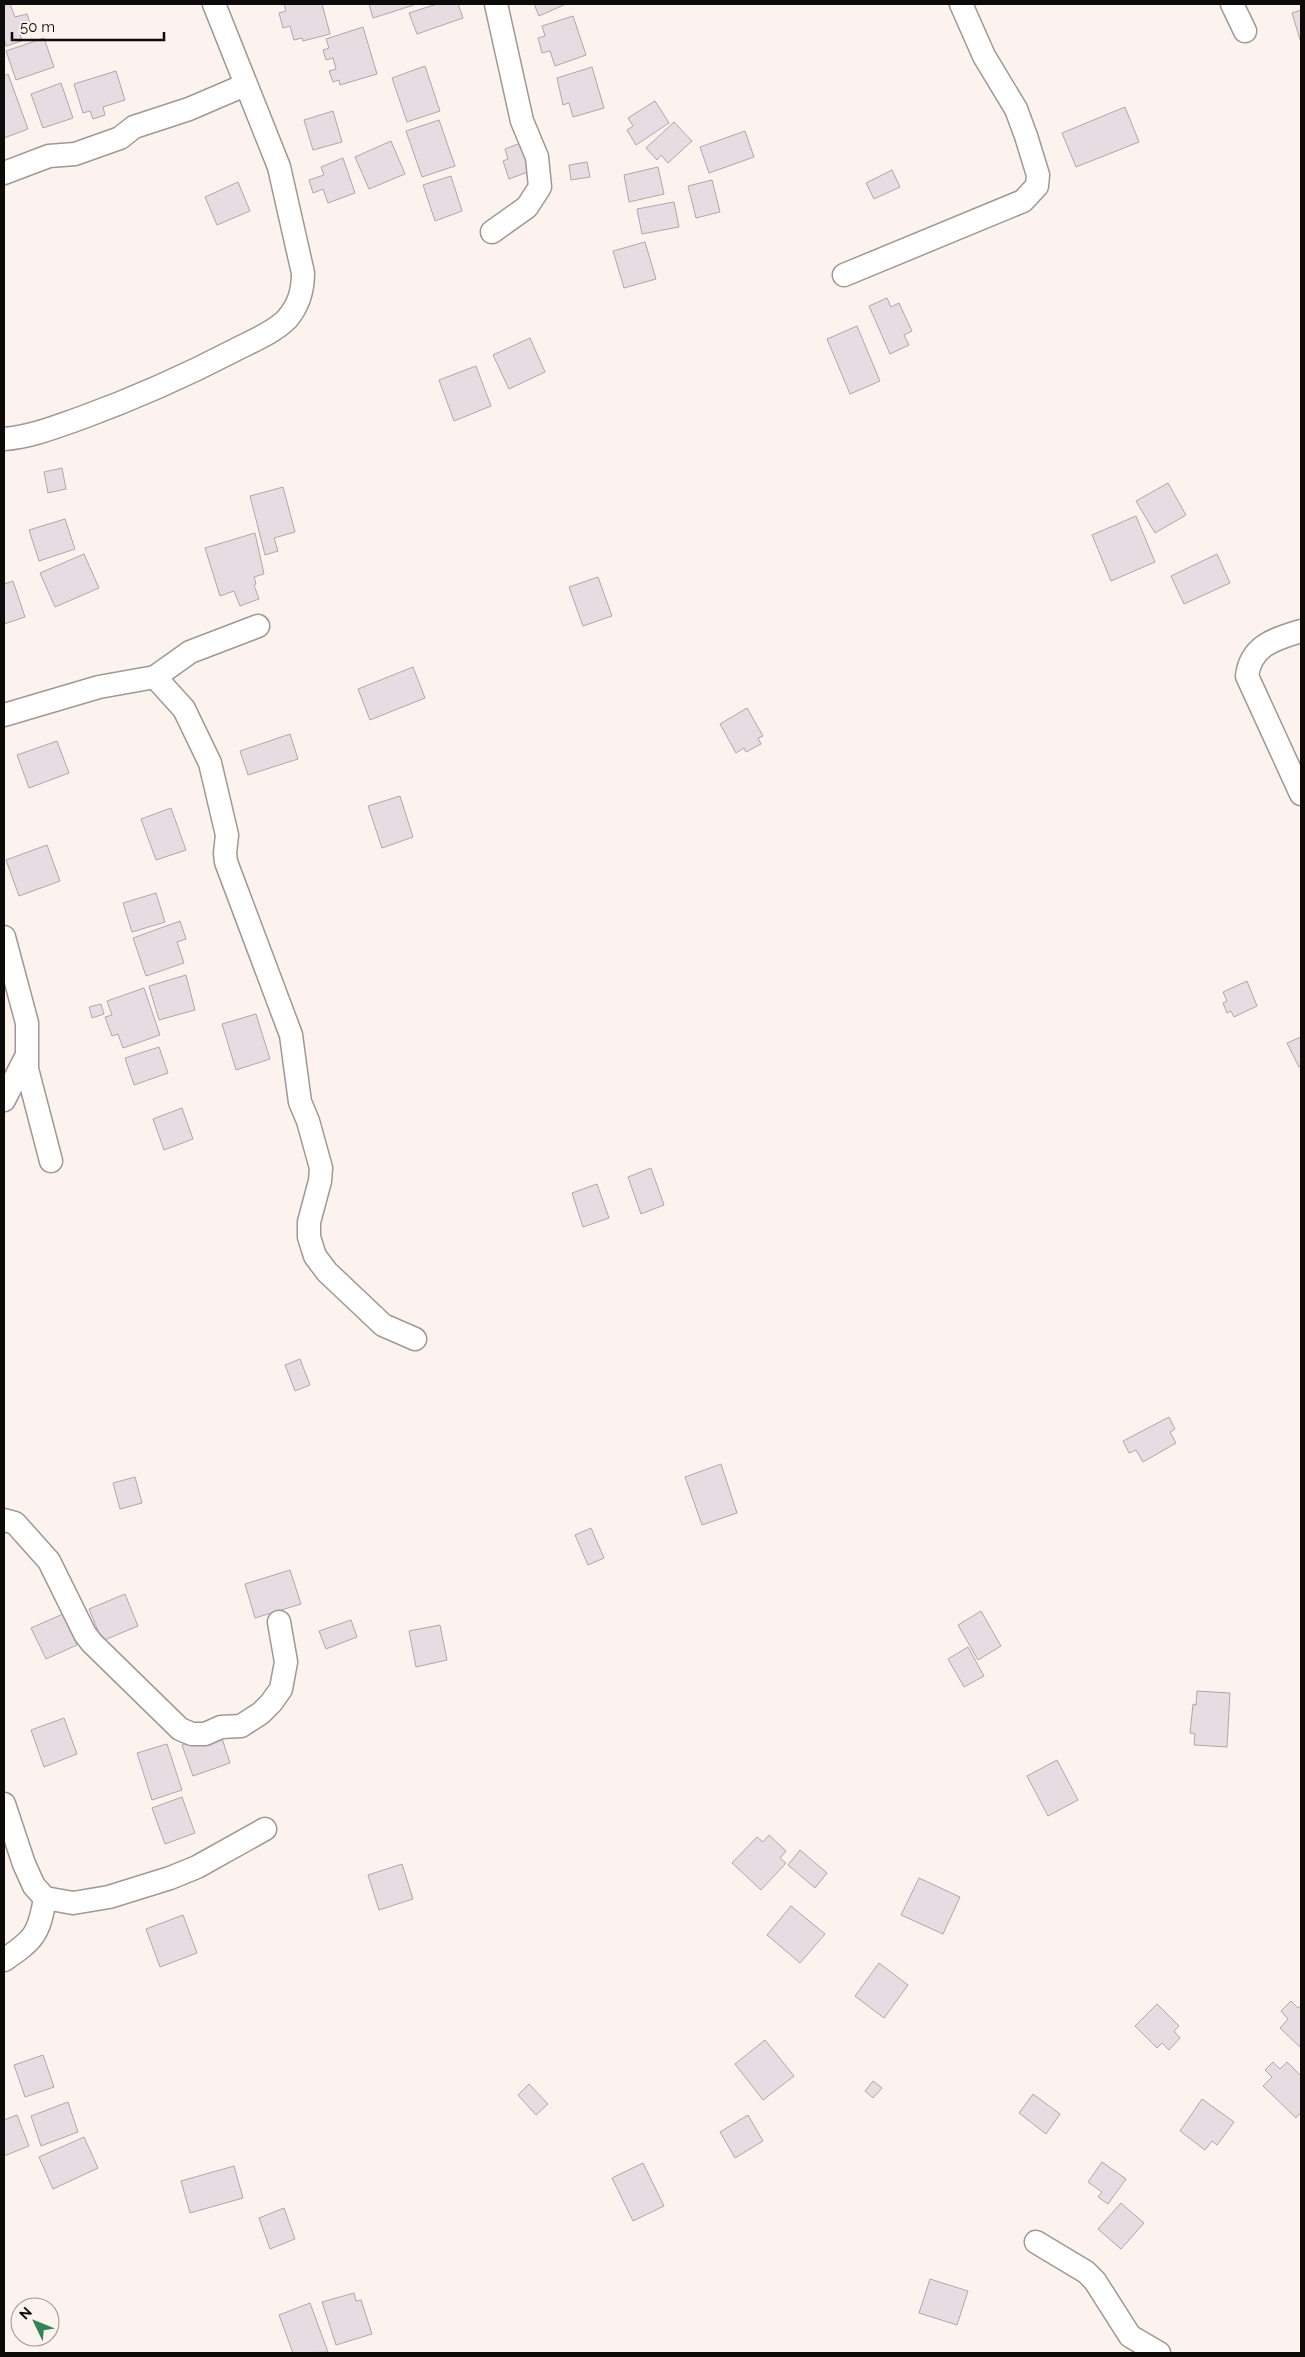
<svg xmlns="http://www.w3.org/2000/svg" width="1305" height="2357" viewBox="0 0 1305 2357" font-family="Raleway,sans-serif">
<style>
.building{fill:#e6dce1;stroke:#b0a7ab}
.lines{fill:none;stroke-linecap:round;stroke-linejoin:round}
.minor-casing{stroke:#a09893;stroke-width:25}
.minor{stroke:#fff;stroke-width:22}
</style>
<rect width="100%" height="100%" fill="#fcf3ee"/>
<g class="building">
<path d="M10,4L15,17L27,14L31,27L19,31L22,41L6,46L4,38V5Z"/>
<path d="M284,4H322L330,34L303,41L302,38L294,40L290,26L283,28L279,13L286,11Z"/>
<path d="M369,4H413L414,5L373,18Z"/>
<path d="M437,4H458L463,18L417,34L409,13Z"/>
<path d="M534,4H566L539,16Z"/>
<path d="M1301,10V43L1292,13Z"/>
<path d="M573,16L586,55L555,66L550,51L542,53L538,38L545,36L542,26Z"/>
<path d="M363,27L377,74L340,85L339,80L333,82L329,71L336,69L333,58L326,60L323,50L329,48L326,39Z"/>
<path d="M44,38L54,67L16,80L6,51Z"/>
<path d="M425,66L440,111L407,122L392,78Z"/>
<path d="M592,67L604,108L573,117L569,103L563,105L557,78Z"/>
<path d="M116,71L125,100L103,107L105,115L93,119L90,111L83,113L74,84Z"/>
<path d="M8,74L28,129L4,138V76Z"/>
<path d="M61,83L73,118L43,128L31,94Z"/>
<path d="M655,101L669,123L636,145L627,130L633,126L628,118Z"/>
<path d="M1125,107L1139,142L1076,167L1062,133Z"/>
<path d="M333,111L342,142L313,150L304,120Z"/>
<path d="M439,120L455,166L422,177L406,131Z"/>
<path d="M674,122L692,141L668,163L661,155L657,160L646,148Z"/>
<path d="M745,131L754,157L709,173L700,147Z"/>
<path d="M391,141L405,174L369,189L355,157Z"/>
<path d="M523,142L533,170L509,179L503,161L508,159L505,149Z"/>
<path d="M343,158L355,193L328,203L323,189L313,193L309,180L324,175L321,167Z"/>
<path d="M587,162L590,177L571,180L569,165Z"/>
<path d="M658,167L664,194L629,202L624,175Z"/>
<path d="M892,170L900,187L874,199L866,183Z"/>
<path d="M451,176L462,211L435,221L423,185Z"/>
<path d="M712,180L720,212L696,218L688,186Z"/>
<path d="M238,182L250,211L217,225L205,197Z"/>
<path d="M674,202L679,227L642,234L637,209Z"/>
<path d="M645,242L656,279L624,288L613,251Z"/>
<path d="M887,298L891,307L899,303L912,331L904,335L909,345L890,354L869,306Z"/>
<path d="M857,326L880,381L850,394L827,339Z"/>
<path d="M530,338L545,372L509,389L493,355Z"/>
<path d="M476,366L491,406L454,421L439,380Z"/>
<path d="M62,468L66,489L48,493L44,472Z"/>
<path d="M1168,483L1186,515L1155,533L1136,501Z"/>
<path d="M283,487L295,532L274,538L278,551L265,555L250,496Z"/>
<path d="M1136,516L1155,562L1111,581L1092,535Z"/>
<path d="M65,519L75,549L39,561L29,530Z"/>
<path d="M255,533L264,574L254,577L256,584L254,585L259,599L240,606L234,591L220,596L205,548Z"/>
<path d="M84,554L99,588L55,607L40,573Z"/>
<path d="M1217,554L1230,583L1184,604L1171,576Z"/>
<path d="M598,577L612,616L583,626L569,587Z"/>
<path d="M13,581L25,617L4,624V584Z"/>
<path d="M413,667L425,698L370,720L358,689Z"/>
<path d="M747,708L763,736L758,738L761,744L746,752L744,748L736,753L720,724Z"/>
<path d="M290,734L298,759L248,775L240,751Z"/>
<path d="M57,741L69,773L29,788L17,755Z"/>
<path d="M400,796L413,837L382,848L368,806Z"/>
<path d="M171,808L186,850L156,860L141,819Z"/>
<path d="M47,845L60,881L19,896L6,860Z"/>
<path d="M156,893L165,922L132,932L123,903Z"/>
<path d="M180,921L186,939L177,942L184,963L146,976L133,938Z"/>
<path d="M186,975L195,1010L159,1020L149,986Z"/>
<path d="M1247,981L1257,1006L1234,1017L1231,1011L1227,1013L1223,1003L1227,1001L1223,992Z"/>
<path d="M144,988L160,1035L123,1048L118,1034L112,1036L105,1017L112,1015L107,1001Z"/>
<path d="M101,1004L104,1014L92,1018L89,1007Z"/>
<path d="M256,1014L270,1059L236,1070L222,1024Z"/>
<path d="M1301,1037V1066L1299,1067L1287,1043Z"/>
<path d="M159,1047L168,1073L134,1085L125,1058Z"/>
<path d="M182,1108L193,1139L164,1150L153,1119Z"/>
<path d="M651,1168L664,1205L641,1214L628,1177Z"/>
<path d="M597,1184L609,1218L583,1227L572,1193Z"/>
<path d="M300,1359L310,1385L295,1391L285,1365Z"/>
<path d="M1169,1417L1175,1429L1170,1432L1176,1443L1143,1462L1136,1450L1129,1453L1123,1441Z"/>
<path d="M721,1464L737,1513L702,1525L685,1477Z"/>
<path d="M135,1477L142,1503L120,1509L113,1483Z"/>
<path d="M591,1528L604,1558L588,1565L575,1535Z"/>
<path d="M290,1570L301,1604L255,1618L245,1584Z"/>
<path d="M125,1594L138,1626L102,1641L89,1609Z"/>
<path d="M981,1611L1001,1646L978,1660L958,1625Z"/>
<path d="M63,1614L77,1645L46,1659L31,1628Z"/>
<path d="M351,1620L357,1637L326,1649L319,1631Z"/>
<path d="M440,1625L447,1660L416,1667L409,1631Z"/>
<path d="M968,1647L984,1676L964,1687L948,1659Z"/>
<path d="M1197,1691L1230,1693L1227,1747L1194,1745L1195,1734L1190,1733L1193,1704L1196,1705Z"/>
<path d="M64,1718L77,1754L44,1767L31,1730Z"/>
<path d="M220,1732L230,1763L193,1776L182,1745Z"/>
<path d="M167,1744L182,1790L152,1800L137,1753Z"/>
<path d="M1057,1760L1078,1800L1048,1816L1027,1776Z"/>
<path d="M182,1797L195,1833L165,1844L152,1808Z"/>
<path d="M769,1835L786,1851L780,1858L786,1863L761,1890L732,1863L757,1837L763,1842Z"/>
<path d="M800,1850L827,1873L815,1888L788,1865Z"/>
<path d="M402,1864L413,1899L379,1910L368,1875Z"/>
<path d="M919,1878L960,1897L943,1934L901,1915Z"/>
<path d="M791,1906L825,1934L800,1963L767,1935Z"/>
<path d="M183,1915L197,1953L160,1967L146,1929Z"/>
<path d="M879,1963L908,1985L884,2018L855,1996Z"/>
<path d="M1291,2001L1298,2008L1301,2005V2048L1280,2028L1288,2019L1281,2011Z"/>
<path d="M1157,2004L1179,2026L1174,2031L1180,2038L1169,2050L1162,2043L1157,2048L1135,2026Z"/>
<path d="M765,2040L794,2076L763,2100L735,2064Z"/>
<path d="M43,2055L54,2087L25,2097L14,2065Z"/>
<path d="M1273,2062L1280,2069L1287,2062L1301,2076V2112L1296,2118L1263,2086L1272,2077L1265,2070Z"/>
<path d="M873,2081L882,2088L873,2098L865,2091Z"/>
<path d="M529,2084L548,2104L536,2115L518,2095Z"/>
<path d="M1033,2094L1060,2114L1046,2134L1019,2113Z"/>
<path d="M1202,2099L1234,2122L1217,2145L1212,2141L1205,2150L1180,2131Z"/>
<path d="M68,2102L78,2132L41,2146L31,2116Z"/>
<path d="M17,2115L29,2146L4,2156V2120Z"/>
<path d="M748,2115L763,2141L735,2158L720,2132Z"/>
<path d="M84,2137L98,2168L53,2189L39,2157Z"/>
<path d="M1102,2162L1126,2179L1108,2204L1098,2197L1102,2192L1088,2182Z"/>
<path d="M643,2163L664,2206L633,2221L612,2178Z"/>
<path d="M234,2166L243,2198L190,2213L181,2181Z"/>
<path d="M1121,2203L1144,2223L1121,2249L1098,2229Z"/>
<path d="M284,2208L295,2239L270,2249L259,2218Z"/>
<path d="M930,2279L968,2291L957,2325L919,2313Z"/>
<path d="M354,2293L356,2301L361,2300L372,2334L336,2345L322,2302Z"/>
<path d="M310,2303L328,2352L293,2353L279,2315Z"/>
</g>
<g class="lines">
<g class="minor-casing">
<g id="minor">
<path d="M1232,4L1245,31"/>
<path d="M4,173L49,156L75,154L120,138L134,127L189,109L245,85"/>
<path d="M492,232L527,207L540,187L537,157L522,121L496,4"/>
<path d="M844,275L1023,201L1037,186L1038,175L1026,136L1016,109L984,56L961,4"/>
<path d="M4,439C31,437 55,427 81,418C133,399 185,376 235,350C252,341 273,333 287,319C299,305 303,291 303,273L279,167L214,4"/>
<path d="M1301,631C1275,639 1251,645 1247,676L1301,794"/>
<path d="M155,677L184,709L210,763L227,835L225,853L226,862L291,1035L300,1102L308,1121L321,1168L320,1181L309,1222V1237L315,1256L327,1272L383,1325L415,1339"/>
<path d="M4,715L99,687L155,677L190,652L258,626"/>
<path d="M4,937L27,1023V1069L51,1161"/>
<path d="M4,1100L26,1057"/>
<path d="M4,1520L15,1523L49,1561L85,1634L92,1643L180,1729L192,1734H205L221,1727L241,1726L261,1713L271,1703L281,1689L286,1662L279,1622"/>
<path d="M4,1804L24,1864L34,1886L45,1898L73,1903L109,1897L170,1878L197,1867L265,1829"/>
<path d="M4,1960C34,1940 39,1934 45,1898"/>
<path d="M1036,2242L1086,2272L1095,2281L1130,2336L1159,2353"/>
</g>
</g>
<use href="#minor" class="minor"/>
</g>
<rect width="1305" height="2357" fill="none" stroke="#0d0b09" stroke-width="10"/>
<g transform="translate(35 2322) rotate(313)"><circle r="24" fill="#fcf3ee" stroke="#9c9692"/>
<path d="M0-4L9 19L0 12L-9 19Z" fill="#308456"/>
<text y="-8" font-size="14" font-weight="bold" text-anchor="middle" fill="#0d0b09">N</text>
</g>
<path d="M12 32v8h152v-8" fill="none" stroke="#0d0b09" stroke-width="2.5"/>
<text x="20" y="32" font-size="15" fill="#0d0b09" stroke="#fcf3ee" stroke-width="4" paint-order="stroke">50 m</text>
</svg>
